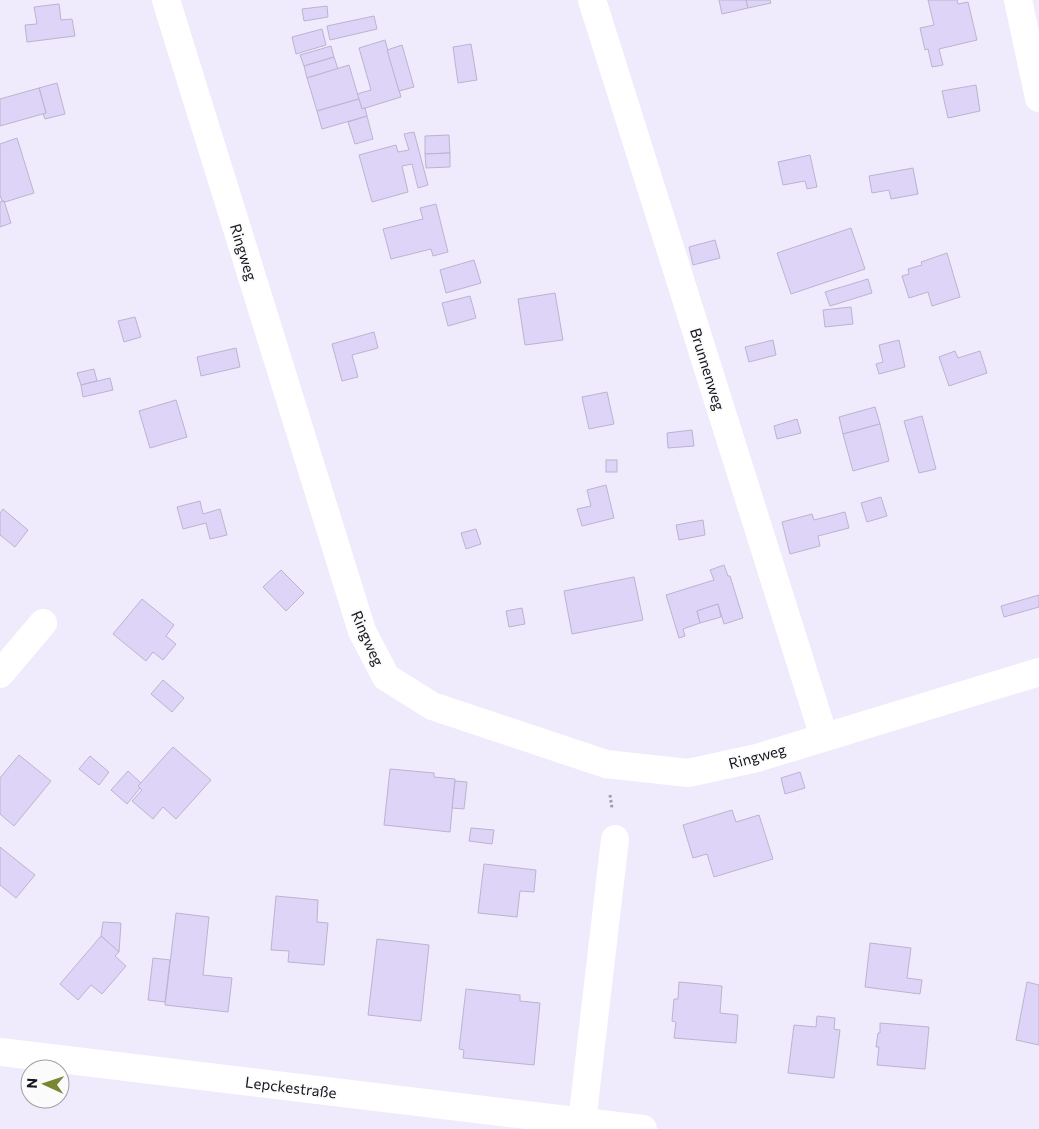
<svg xmlns="http://www.w3.org/2000/svg" width="1039" height="1129" viewBox="0 0 1039 1129" font-family="Commissioner,sans-serif">
<style>
.building{fill:#ddd4f8;stroke:#bbb4cf}
.lines{fill:none;stroke-linecap:round;stroke-linejoin:round}
.path{stroke:#9f9ba9;stroke-width:3;stroke-dasharray:2.5 2.5;stroke-linecap:butt}
.street{stroke:#fff;stroke-width:28}
.labels{text-anchor:middle;dominant-baseline:central;stroke-width:4;stroke-linejoin:round;paint-order:stroke}
.street-label{font-size:15px;fill:#18151f;stroke:#fbfbfb}
</style>
<rect width="100%" height="100%" fill="#efebfc"/>
<g class="building">
<path d="M719,0H746L748,8L722,14Z"/>
<path d="M746,0H770L771,3L748,8Z"/>
<path d="M928,0H957L958,4L968,2L977,40L939,49L943,65L932,67L928,49L925,50L920,28L934,25Z"/>
<path d="M59,4L61,20L72,19L75,36L27,42L25,25L37,24L34,7Z"/>
<path d="M327,6L328,17L304,21L302,9Z"/>
<path d="M374,16L377,29L330,40L327,26Z"/>
<path d="M322,29L326,45L296,54L292,37Z"/>
<path d="M385,40L401,97L362,109L357,94L371,90L359,48Z"/>
<path d="M471,44L477,80L458,83L453,47Z"/>
<path d="M402,45L414,87L399,91L387,50Z"/>
<path d="M331,46L334,57L304,66L300,55Z"/>
<path d="M334,57L338,69L307,78L304,66Z"/>
<path d="M349,65L359,99L317,111L307,78Z"/>
<path d="M57,83L65,114L45,119L43,114L46,113L39,88Z"/>
<path d="M976,85L980,111L948,118L942,91Z"/>
<path d="M39,88L46,113L0,126V99Z"/>
<path d="M359,99L362,109L365,108L367,116L322,129L317,111Z"/>
<path d="M367,116L373,139L355,144L348,122Z"/>
<path d="M414,132L428,185L418,188L412,164L402,166L408,192L372,202L359,155L396,145L398,152L409,150L404,134Z"/>
<path d="M449,135L450,153L425,154V136Z"/>
<path d="M17,138L34,193L5,202L4,201H2L0,195V144Z"/>
<path d="M450,153V167L426,168L425,154Z"/>
<path d="M810,155L817,187L807,189L805,181L783,185L778,162Z"/>
<path d="M913,168L918,194L891,199L889,190L872,193L869,176Z"/>
<path d="M4,201L11,223L0,227V202Z"/>
<path d="M436,204L448,252L433,256L431,249L391,259L383,229L423,219L420,208Z"/>
<path d="M851,228L865,269L791,294L777,253Z"/>
<path d="M715,240L720,258L693,265L689,247Z"/>
<path d="M947,253L960,297L932,306L928,292L909,298L902,276L909,274L908,269L922,265L921,262Z"/>
<path d="M474,260L481,283L446,293L440,270Z"/>
<path d="M868,279L872,293L830,306L825,292Z"/>
<path d="M555,293L563,340L525,345L518,299Z"/>
<path d="M470,296L476,318L448,326L442,303Z"/>
<path d="M851,307L853,324L825,327L823,310Z"/>
<path d="M135,317L141,337L124,342L118,321Z"/>
<path d="M374,332L378,348L352,355L358,377L342,381L332,344Z"/>
<path d="M773,340L776,355L749,362L745,347Z"/>
<path d="M899,340L905,367L879,374L876,364L883,362L879,345Z"/>
<path d="M236,348L240,367L201,376L197,357Z"/>
<path d="M955,351L958,358L980,351L987,373L949,386L939,357Z"/>
<path d="M94,369L97,381L81,385L77,373Z"/>
<path d="M110,378L113,390L83,397L81,385Z"/>
<path d="M607,392L614,424L589,429L582,397Z"/>
<path d="M176,400L187,437L150,448L139,411Z"/>
<path d="M875,407L880,424L843,434L839,417Z"/>
<path d="M922,416L936,469L919,473L904,421Z"/>
<path d="M797,419L801,433L777,439L774,426Z"/>
<path d="M880,424L889,461L853,471L843,434Z"/>
<path d="M692,430L694,446L668,448L667,433Z"/>
<rect x="606" y="460" width="11" height="12"/>
<path d="M606,485L614,518L582,526L577,509L591,506L587,490Z"/>
<path d="M881,497L887,516L867,522L861,503Z"/>
<path d="M200,501L203,514L220,509L227,535L210,539L206,523L183,529L177,507Z"/>
<path d="M3,509L28,530L15,547L0,535V513Z"/>
<path d="M845,512L849,528L818,536L820,546L790,554L782,522L812,514L814,520Z"/>
<path d="M703,520L705,535L679,540L676,525Z"/>
<path d="M476,529L481,544L466,549L461,533Z"/>
<path d="M724,565L728,576H730L743,618L724,624L718,604L697,611L700,623L683,629L685,636L679,638L666,595L714,580L710,570Z"/>
<path d="M281,570L304,593L286,611L263,587Z"/>
<path d="M634,577L643,620L572,634L564,591Z"/>
<path d="M1039,595V607L1004,617L1001,606Z"/>
<path d="M142,599L174,625L166,636L176,644L163,660L153,652L146,661L113,634Z"/>
<path d="M718,604L721,617L700,623L697,611Z"/>
<path d="M522,608L525,624L509,627L506,611Z"/>
<path d="M163,680L184,698L172,712L151,694Z"/>
<path d="M173,747L211,780L176,819L163,807L153,819L132,801L142,790L138,786Z"/>
<path d="M19,755L51,781L14,826L0,814V778Z"/>
<path d="M90,756L109,772L99,785L79,769Z"/>
<path d="M390,769L434,773V777L455,779L450,832L384,825Z"/>
<path d="M128,771L141,783L138,786L140,788L127,804L111,790Z"/>
<path d="M800,772L805,788L785,794L781,778Z"/>
<path d="M455,781L467,782L464,809L452,808Z"/>
<path d="M732,810L736,822L759,815L773,859L714,877L707,854L693,858L683,825Z"/>
<path d="M471,828L494,830L492,844L469,841Z"/>
<path d="M0,847L35,875L16,898L0,885Z"/>
<path d="M484,864L536,870L534,892L520,891L517,917L478,913Z"/>
<path d="M276,896L318,900L317,922L328,923L324,965L288,962L289,951L271,950Z"/>
<path d="M176,913L209,917L203,975L232,978L228,1012L165,1005Z"/>
<path d="M103,922L121,923L119,952L101,936Z"/>
<path d="M101,936L119,952L115,956L126,966L102,994L91,985L78,1000L60,984Z"/>
<path d="M377,939L429,945L421,1021L368,1015Z"/>
<path d="M870,943L911,948L907,978L922,980L920,994L865,987Z"/>
<path d="M153,958L170,960L165,1002L148,1000Z"/>
<path d="M679,982L722,986L720,1013L738,1015L736,1043L674,1038L676,1022L672,1021L674,999H678Z"/>
<path d="M1027,982L1039,985V1045L1016,1040Z"/>
<path d="M466,989L520,995V1001L540,1003L534,1065L463,1058L464,1050L459,1049Z"/>
<path d="M817,1016L835,1018L834,1029L840,1030L834,1078L788,1073L794,1025L816,1027Z"/>
<path d="M880,1023L929,1027L925,1069L877,1065L879,1047H876L878,1033H880Z"/>
</g>
<g class="lines">
<path class="path" d="M610,795L612,808"/>
<g class="street">
<path d="M166,0L362,631L386,677L432,706L606,764L688,773L757,758L1039,672"/>
<path d="M592,0L824,737"/>
<path d="M1018,0L1039,98"/>
<path d="M0,674L43,623"/>
<path d="M0,1052L643,1129"/>
<path d="M582,1122L615,839"/>
</g>
</g>
<g class="labels">
<g class="street-label">
<text transform="translate(244 252) rotate(73)">Ringweg</text>
<text transform="translate(708 369) rotate(73)">Brunnenweg</text>
<text transform="translate(368 638) rotate(66)">Ringweg</text>
<text transform="translate(757 756) rotate(-15)">Ringweg</text>
<text transform="translate(291 1087) rotate(7)">Lepckestraße</text>
</g>
</g>
<g transform="translate(45 1084) rotate(273)"><circle r="24" fill="#fbfbfb" stroke="#a09fa3"/>
<path d="M0-4L9 19L0 12L-9 19Z" fill="#7a8634"/>
<text y="-8" font-size="14" font-weight="bold" text-anchor="middle" fill="#18151f">N</text>
</g>
</svg>
